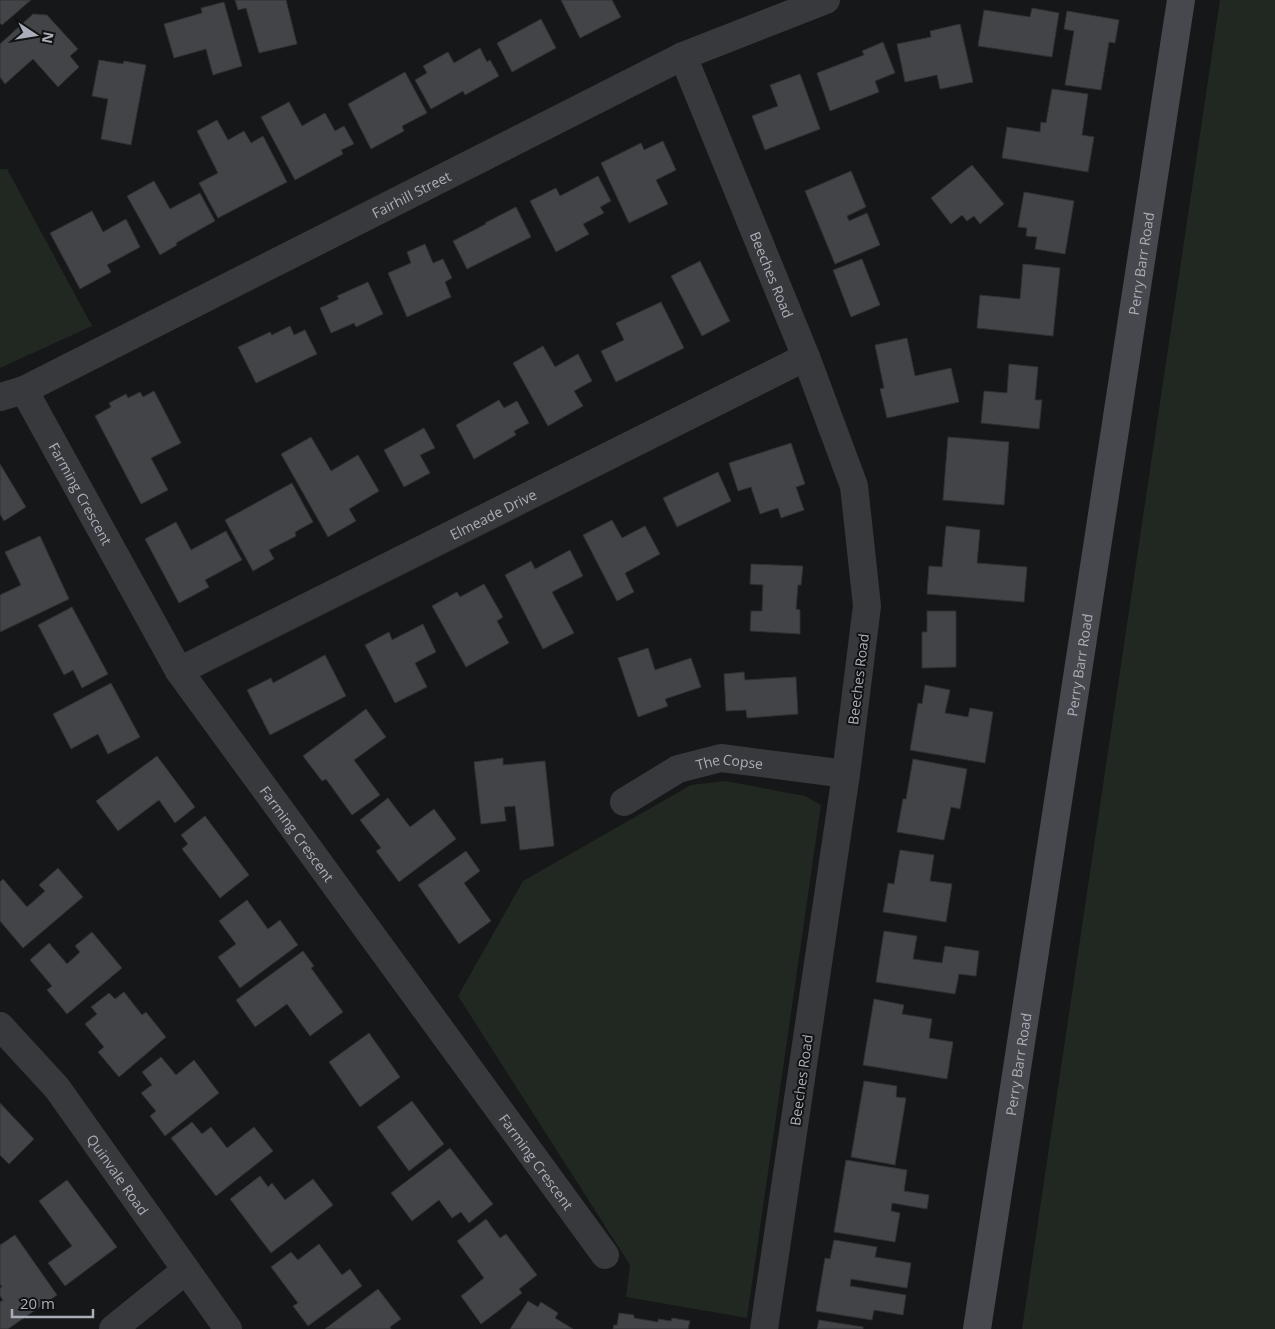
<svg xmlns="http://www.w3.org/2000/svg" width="1275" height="1329" viewBox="0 0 1275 1329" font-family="'Open Sans',sans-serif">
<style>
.green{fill:#202821}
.building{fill:#434448;stroke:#303134}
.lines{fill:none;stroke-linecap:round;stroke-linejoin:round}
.street{stroke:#38393d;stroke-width:28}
.secondary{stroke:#46484d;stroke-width:28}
.labels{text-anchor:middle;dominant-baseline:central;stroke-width:4;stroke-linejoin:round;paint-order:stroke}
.street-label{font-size:14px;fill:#a9aeb8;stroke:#111213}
</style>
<rect width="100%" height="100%" fill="#161718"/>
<g class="green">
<path d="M1220,0H1275V1329H1022Z"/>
<path d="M0,169H7L92,326L0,368Z"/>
<path d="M725,781L805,796L821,805L747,1318L626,1297L630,1265L458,996L523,881L691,785Z"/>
</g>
<g class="building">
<path d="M0,0H31L2,25L0,23Z"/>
<path d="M235,0H286L297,44L259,53L246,8L238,10Z"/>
<path d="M561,0H612L621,17L580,38Z"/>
<path d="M224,2L242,66L213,75L206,49L174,58L164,24L202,13L201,8Z"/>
<path d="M1032,8L1059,13L1052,57L978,46L984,10L1030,17Z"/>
<path d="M1067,11L1119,20L1115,43L1109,42L1101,90L1065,85L1074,31L1064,29Z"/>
<path d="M33,14L47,15L78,49L70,56L79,67L58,87L33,59L5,84L0,77V44Z"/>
<path d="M541,19L556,48L512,72L497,43Z"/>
<path d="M960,24L973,82L940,89L937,75L905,82L897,44L931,37L930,31Z"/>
<path d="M883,42L895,73L875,81L879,92L830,111L817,73L864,55L862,51Z"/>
<path d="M480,48L487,62L490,60L499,76L465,95L463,91L431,109L415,80L427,73L423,66L448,52L454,63Z"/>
<path d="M99,60L123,64L124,61L146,65L131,145L101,139L108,99L92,96Z"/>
<path d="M405,72L427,113L402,126L404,131L371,149L348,104Z"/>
<path d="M800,74L820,129L765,150L752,116L778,106L770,85Z"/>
<path d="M1052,89L1088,94L1082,135L1094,137L1088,172L1002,158L1007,127L1040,132L1041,122L1046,123Z"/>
<path d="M289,102L302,126L325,113L335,131L344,126L354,144L341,150L343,154L295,180L261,117Z"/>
<path d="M217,120L228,140L244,131L251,143L263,136L287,182L218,218L199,183L218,173L197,131Z"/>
<path d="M663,141L676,170L656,180L668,204L629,223L601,163L641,143L644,150Z"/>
<path d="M972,165L1004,204L980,224L974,216L967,221L962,215L951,224L931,198Z"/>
<path d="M851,171L866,207L847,216L849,221L867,213L880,245L835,264L805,191Z"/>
<path d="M598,176L611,201L600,207L604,213L583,224L589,234L556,252L530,201L556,188L560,196Z"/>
<path d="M154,181L170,209L200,193L215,221L176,243L177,245L160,255L127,196Z"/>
<path d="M1024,192L1074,201L1065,254L1035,249L1037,237L1026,236L1027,228L1018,227Z"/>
<path d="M516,207L531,237L467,269L453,241L486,224L485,223Z"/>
<path d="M92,211L103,232L126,219L140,247L107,265L111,272L80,289L50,233Z"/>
<path d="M425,244L433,263L443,259L452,278L445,282L451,297L407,317L388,273L411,263L407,252Z"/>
<path d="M862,259L880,305L851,317L833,270Z"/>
<path d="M700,261L730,321L702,336L671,276Z"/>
<path d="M1023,264L1060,268L1053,336L977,328L980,295L1020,299Z"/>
<path d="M368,282L383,314L356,327L354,323L331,333L320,308L339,299L337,296Z"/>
<path d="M661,302L684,348L616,382L601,351L624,340L616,323Z"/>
<path d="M290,326L294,335L305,330L317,354L256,383L238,347L270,332L272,335Z"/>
<path d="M907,338L915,376L951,368L959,402L887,418L880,389L884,388L875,345Z"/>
<path d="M543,346L555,367L578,354L592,381L574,391L583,406L548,426L513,363Z"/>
<path d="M1009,364L1038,367L1035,400H1042L1039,429L981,423L984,391L1007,393Z"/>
<path d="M154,391L181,443L151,458L168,490L141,504L95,416L111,407L109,403L126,394L128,398L140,392L143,397Z"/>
<path d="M499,400L504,408L517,401L529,423L514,431L516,435L474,459L456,425Z"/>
<path d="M424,428L435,448L420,455L430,473L404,487L384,450Z"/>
<path d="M311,437L331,471L358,455L379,491L349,509L356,521L328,537L281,454Z"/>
<path d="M948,437L1009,442L1004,505L943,500Z"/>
<path d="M791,443L805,484L796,487L804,510L781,518L778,508L760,514L751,487L738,491L729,463Z"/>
<path d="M0,464L26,507L4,521L0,514Z"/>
<path d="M718,472L731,501L677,527L663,498Z"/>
<path d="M292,483L313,522L295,532L296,536L269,550L274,559L253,571L225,520Z"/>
<path d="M612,520L622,538L645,526L660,554L625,573L634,592L617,601L583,535Z"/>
<path d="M176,522L191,550L226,531L242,560L205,580L209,587L179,603L145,539Z"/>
<path d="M946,526L980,530L977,563L1027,567L1024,602L927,594L929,566L942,567Z"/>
<path d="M40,536L69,599L0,632V595L21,585L5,552Z"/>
<path d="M570,550L583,576L552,592L574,633L543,649L505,575L531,561L535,569Z"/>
<path d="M751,564L803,566L801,585H798L796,609L800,610V634L750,631L751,611H762L763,585L750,584Z"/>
<path d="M484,584L503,617L497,621L509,643L466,667L432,606L457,592L460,597Z"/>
<path d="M72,607L108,674L82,688L73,670L64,675L38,625Z"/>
<path d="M927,611H956V667L922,668V632H927Z"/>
<path d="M423,624L436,652L415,663L427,687L395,703L365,645L389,632L392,640Z"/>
<path d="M648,648L655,670L691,658L701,687L665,699L668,706L638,717L618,658Z"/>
<path d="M325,655L346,696L270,735L247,690L271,678L273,683Z"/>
<path d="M744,672L745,680L796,677L798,714L747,718L746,710L726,711L724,674Z"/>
<path d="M111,683L140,737L108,754L98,734L71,749L53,714Z"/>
<path d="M925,685L950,690L945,713L968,717L970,708L993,712L985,763L910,750L918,703L922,704Z"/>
<path d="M366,709L386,737L354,760L380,795L352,815L326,779L322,781L303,756Z"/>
<path d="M157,756L195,807L175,823L159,800L118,831L96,801Z"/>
<path d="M503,758V765L545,761L554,846L520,850L515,806L504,807L506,821L481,824L474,762Z"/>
<path d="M913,759L967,769L960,809L951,807L944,840L897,832L903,799H906Z"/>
<path d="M388,798L410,827L434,809L456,839L399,882L376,851L381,848L360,820Z"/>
<path d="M205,816L249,875L220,898L182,849L188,844L181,835Z"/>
<path d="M900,850L934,855L930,881L952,884L946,922L883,912L888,883L894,884Z"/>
<path d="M466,851L480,871L464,883L491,921L459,944L418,885Z"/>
<path d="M58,868L83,897L23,948L0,921V882L3,879L27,907L45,891L39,885Z"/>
<path d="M247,900L268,929L280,920L298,945L240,988L218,957L236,944L219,921Z"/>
<path d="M884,931L917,936L913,959L942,963L945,946L979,951L976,976L959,974L955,994L876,982Z"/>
<path d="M92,932L122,968L67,1014L47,990L52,986L30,960L49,943L67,964L80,952L75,946Z"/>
<path d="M303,951L314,966L311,968L343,1012L310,1036L287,1004L255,1027L236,1000Z"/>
<path d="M124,992L142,1015L146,1012L166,1037L119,1077L98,1052L104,1047L85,1024L97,1014L91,1007L109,993L115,999Z"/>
<path d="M874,999L904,1005L902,1014L932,1019L929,1038L953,1042L947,1079L863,1065Z"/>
<path d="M369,1033L400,1077L360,1107L329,1062Z"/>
<path d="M161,1057L176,1075L194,1060L219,1093L165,1136L150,1116L156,1111L141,1093L152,1085L142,1072Z"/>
<path d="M864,1081L897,1086L896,1097L906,1098L895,1165L851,1157Z"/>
<path d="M412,1101L444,1144L409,1171L377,1127Z"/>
<path d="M0,1103L34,1139L9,1164L0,1155Z"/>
<path d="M192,1122L202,1134L211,1127L227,1148L254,1127L273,1151L216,1196L171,1138Z"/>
<path d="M450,1148L493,1204L469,1223L461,1212L452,1218L439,1200L412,1221L391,1193Z"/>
<path d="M846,1160L907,1170L904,1191L929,1195L927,1209L892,1203L891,1211L900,1213L895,1242L834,1232Z"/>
<path d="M260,1176L268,1187L272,1183L285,1200L313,1179L333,1205L271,1253L230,1199Z"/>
<path d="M67,1180L117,1247L65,1286L48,1263L72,1246L39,1201Z"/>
<path d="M486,1219L500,1238L506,1234L537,1275L519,1289L522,1293L481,1324L461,1296L484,1278L457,1241Z"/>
<path d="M15,1235L57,1295L8,1329H0V1302L3,1300L0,1296V1288L2,1287L0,1284V1245Z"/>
<path d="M834,1240L877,1247L875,1257L911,1263L907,1288L851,1279L850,1286L906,1295L903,1315L874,1310L872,1320L816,1311L825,1258L830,1259Z"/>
<path d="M319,1244L342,1275L350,1269L362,1286L308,1326L293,1306L298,1303L271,1267L291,1252L298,1260Z"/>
<path d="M378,1289L401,1319L390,1327L391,1329H325Z"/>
<path d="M528,1301L538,1307L541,1302L558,1313L555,1318L573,1329H510Z"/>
<path d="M619,1313L634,1315V1318L658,1322V1319L671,1321L672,1318L690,1321L688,1329H613L614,1325H617Z"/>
<path d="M819,1320L863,1327V1329H817Z"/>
</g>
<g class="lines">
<g class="street">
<path id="s1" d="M683,56L806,357L854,486L867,606L846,774L764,1329"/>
<path id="s2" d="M24,390L179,671L605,1255"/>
<path id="s3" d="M0,397L24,390L683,56L826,0"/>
<path id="s4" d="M179,671L806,357"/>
<path id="s5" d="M624,802L678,769L721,758L846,774"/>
<path id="s6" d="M0,1026L57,1088L228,1329"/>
<path d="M113,1329L186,1270"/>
</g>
<path class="secondary" id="s7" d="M977,1329L1181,0"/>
</g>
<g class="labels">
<g class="street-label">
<text stroke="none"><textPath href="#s3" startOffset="459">Fairhill Street</textPath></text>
<text stroke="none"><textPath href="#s7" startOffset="1078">Perry Barr Road</textPath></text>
<text stroke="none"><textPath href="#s1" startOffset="236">Beeches Road</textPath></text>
<text stroke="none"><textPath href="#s2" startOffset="118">Farming Crescent</textPath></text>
<text stroke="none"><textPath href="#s4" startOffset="351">Elmeade Drive</textPath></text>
<text stroke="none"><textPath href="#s7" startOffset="672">Perry Barr Road</textPath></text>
<text transform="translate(858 679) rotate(-83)">Beeches Road</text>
<text stroke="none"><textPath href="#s5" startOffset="116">The Copse</textPath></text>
<text stroke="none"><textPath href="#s2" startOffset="522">Farming Crescent</textPath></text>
<text stroke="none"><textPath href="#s7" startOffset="268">Perry Barr Road</textPath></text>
<text transform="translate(801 1080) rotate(-82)">Beeches Road</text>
<text stroke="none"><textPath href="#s2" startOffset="928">Farming Crescent</textPath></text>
<text stroke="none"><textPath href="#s6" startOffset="190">Quinvale Road</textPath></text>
</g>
</g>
<g transform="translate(35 35) rotate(102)" stroke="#111213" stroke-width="4" paint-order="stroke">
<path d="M0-4L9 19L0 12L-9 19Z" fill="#a9aeb8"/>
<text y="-8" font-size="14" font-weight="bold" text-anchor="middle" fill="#a9aeb8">N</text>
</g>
<path d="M12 1309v8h81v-8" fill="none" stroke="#a9aeb8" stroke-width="2.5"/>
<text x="20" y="1309" font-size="15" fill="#a9aeb8" stroke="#111213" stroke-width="4" paint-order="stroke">20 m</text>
</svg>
